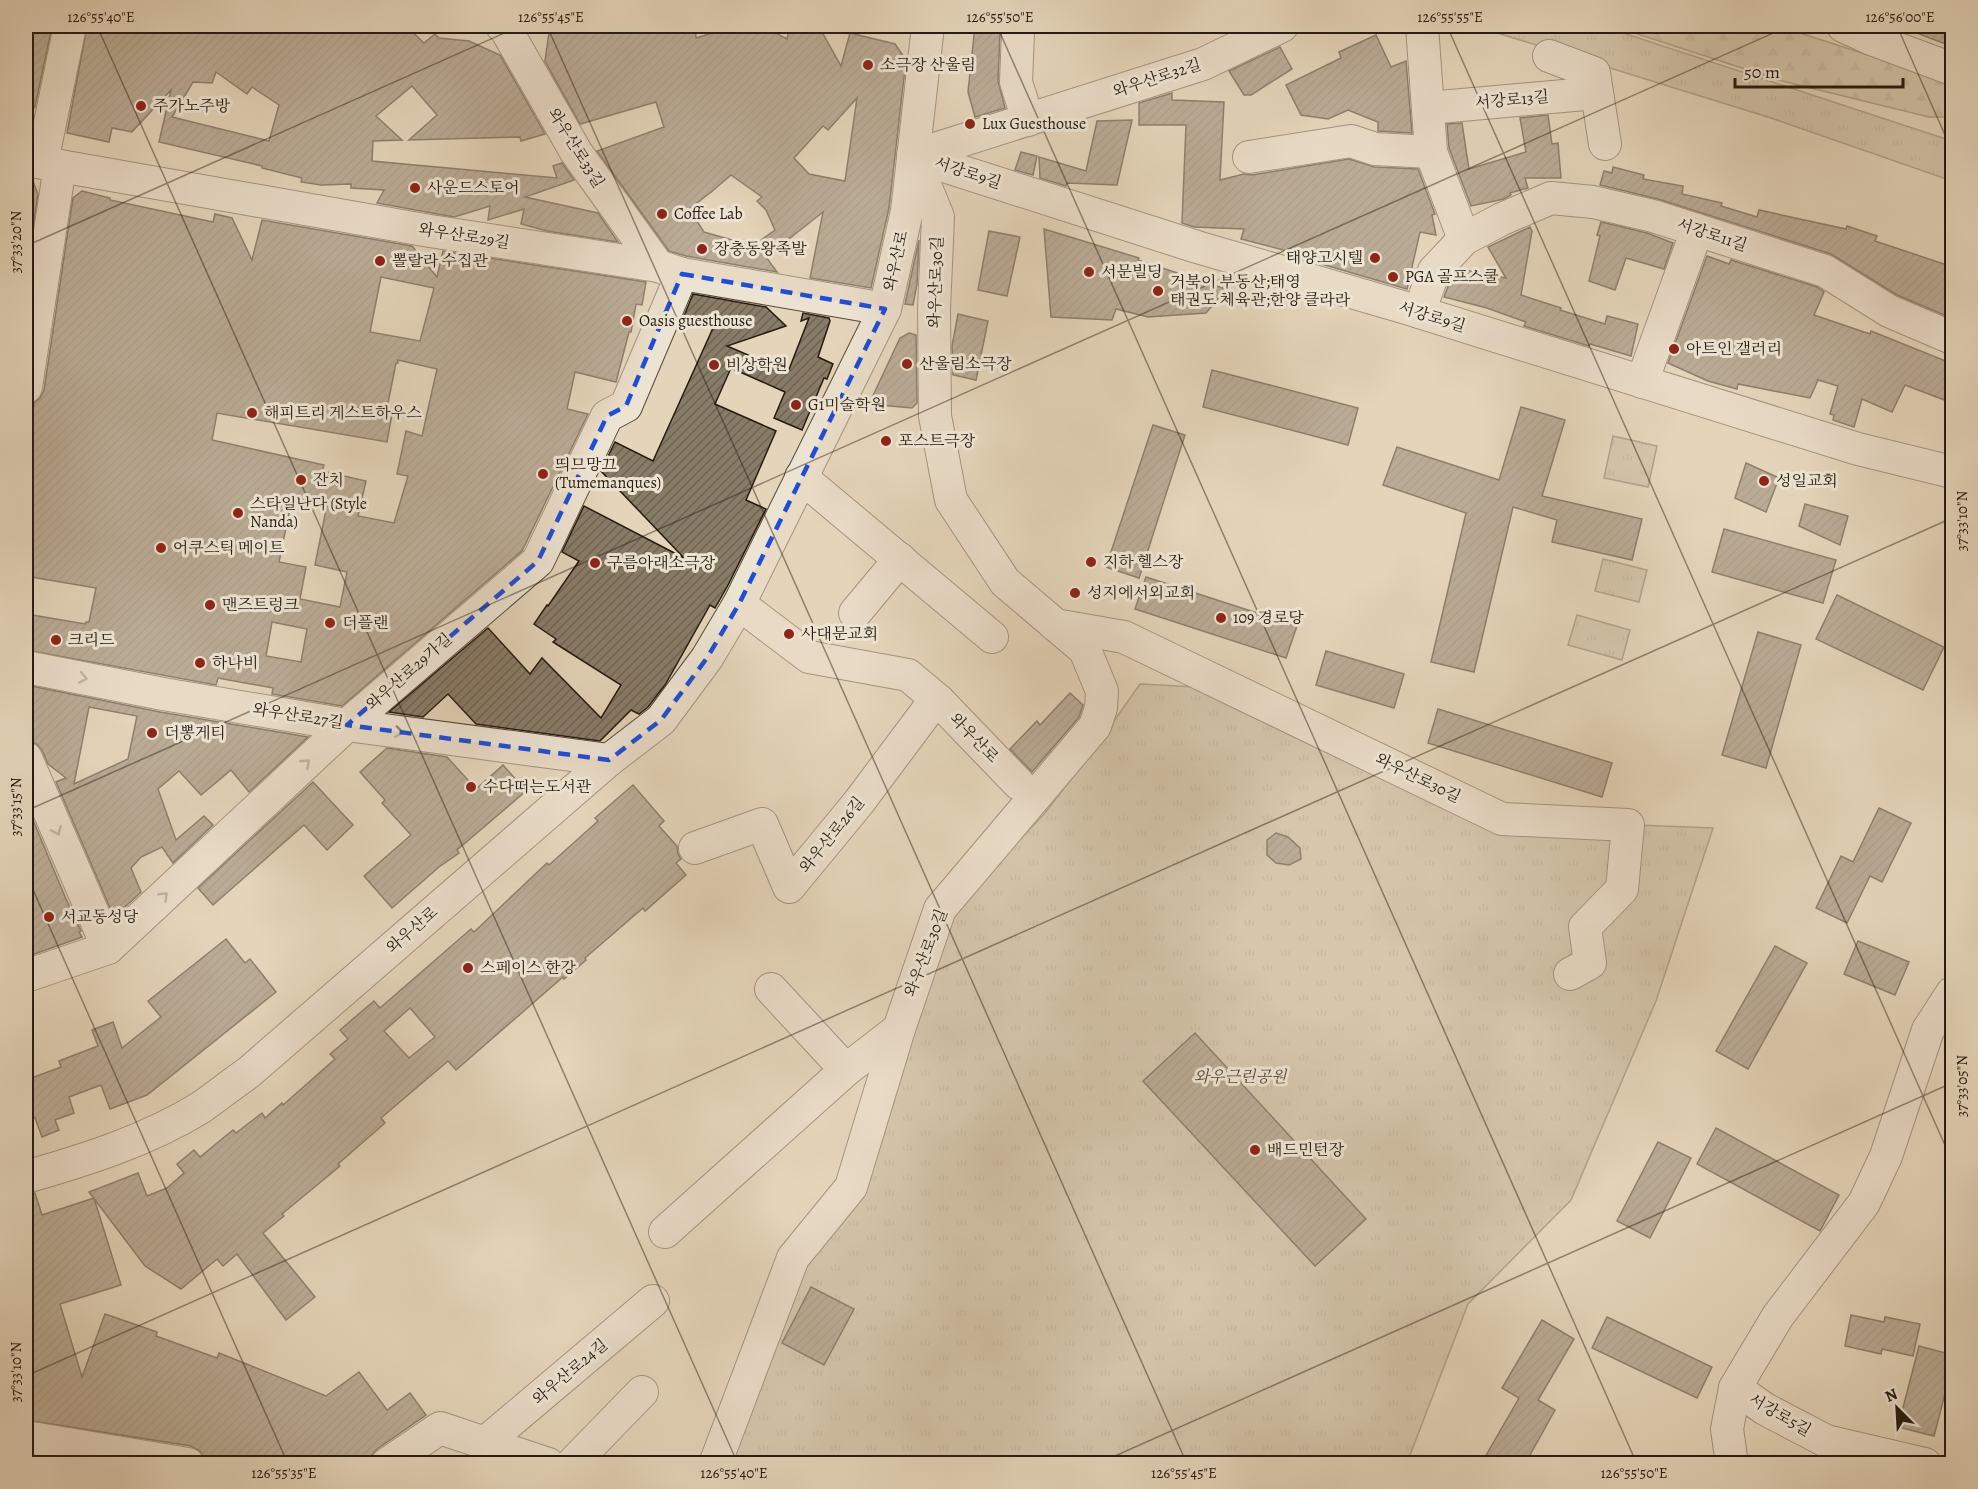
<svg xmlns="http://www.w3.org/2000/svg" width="1978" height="1489" viewBox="0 0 1978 1489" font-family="Alegreya,'Noto Serif KR',serif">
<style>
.forest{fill:url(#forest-firs);stroke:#746856;stroke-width:1.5}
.park{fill:url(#park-tufts);stroke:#746856;stroke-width:1.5}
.building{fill:url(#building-hatch);stroke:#251b10;stroke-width:1.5;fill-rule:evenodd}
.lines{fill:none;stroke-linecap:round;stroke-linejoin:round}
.minor-casing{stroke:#55493a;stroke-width:34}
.minor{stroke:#ede3d2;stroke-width:32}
.oneway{stroke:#93897b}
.marked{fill:none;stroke:#1d4ed8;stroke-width:4.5;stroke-dasharray:12 8;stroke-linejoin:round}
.ticks{fill:none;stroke:#251b10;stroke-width:1.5;stroke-opacity:0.45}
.poi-dot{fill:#8f2418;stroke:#ede3d2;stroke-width:2}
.labels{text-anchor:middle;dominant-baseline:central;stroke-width:6;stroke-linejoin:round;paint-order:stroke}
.poi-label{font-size:16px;fill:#251b10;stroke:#ede3d2;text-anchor:start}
.street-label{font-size:16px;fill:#251b10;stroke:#ede3d2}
.park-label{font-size:16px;font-style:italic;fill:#55493a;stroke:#ede3d2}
.neatline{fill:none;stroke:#251b10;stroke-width:2}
.ticks-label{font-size:15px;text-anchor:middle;fill:#251b10}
</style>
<defs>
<pattern id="forest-firs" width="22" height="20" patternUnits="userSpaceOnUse" patternTransform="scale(1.5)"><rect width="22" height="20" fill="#c4b59c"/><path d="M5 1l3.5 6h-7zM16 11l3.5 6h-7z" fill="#a89b85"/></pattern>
<pattern id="park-tufts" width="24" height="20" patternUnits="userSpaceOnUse" patternTransform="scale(1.5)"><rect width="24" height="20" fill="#c4b59c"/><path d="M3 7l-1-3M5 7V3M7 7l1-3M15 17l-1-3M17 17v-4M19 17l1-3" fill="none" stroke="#a89b85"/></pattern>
<pattern id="building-hatch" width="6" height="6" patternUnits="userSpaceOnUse" patternTransform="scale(1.5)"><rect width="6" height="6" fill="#887b68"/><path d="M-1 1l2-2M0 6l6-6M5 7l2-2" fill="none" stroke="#6f6454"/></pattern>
</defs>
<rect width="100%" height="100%" fill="#e4d4b9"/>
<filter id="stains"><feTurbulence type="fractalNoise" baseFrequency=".00333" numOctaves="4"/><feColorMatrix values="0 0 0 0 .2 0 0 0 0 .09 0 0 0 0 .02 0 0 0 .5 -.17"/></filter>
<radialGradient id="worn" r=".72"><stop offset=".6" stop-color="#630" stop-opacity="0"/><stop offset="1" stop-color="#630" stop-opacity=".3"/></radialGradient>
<path class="forest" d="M1613,26H1788L1803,34L1952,82V117H1929L1782,81Z"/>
<g class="park">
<path d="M1475,26H1602L1952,141V181L1771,118Z"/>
<path d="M1613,436L1657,446L1648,487L1604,478Z"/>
<path d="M1603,559L1647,570L1639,602L1595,591Z"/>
<path d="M1577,615L1630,630L1622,660L1568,645Z"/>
<path d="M1140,684L1215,688L1498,825H1636L1713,828L1656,1001L1571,1200L1468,1304L1407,1463L717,1464L809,1259L939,926L1045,813L1095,748Z"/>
</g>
<g class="building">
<path d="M26,26H52L35,107L26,116Z"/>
<path d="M87,26H153L182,30L183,26H406L424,43L435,34L439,38L469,41L500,55L545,134L521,141L520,137L409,140L437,115L412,86L376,116L402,140L373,141L372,161L557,178L553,166L562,163L574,180L525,197L598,213L618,242L547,231L521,224L524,209L488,220L490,206L454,217L377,203L384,190L351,188V184L321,185L301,182L302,178L262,168V166L159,142L171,90L132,132L112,128L109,142L67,133ZM216,72L247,94L252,87L279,105L269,141L172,117L193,82L212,83Z"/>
<path d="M550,26H695L696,38L736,26H762L787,39L790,26L822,32L841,66L850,33L895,44L906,60L889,208L871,288L810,278L823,212L766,257L777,272L686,256L669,251L597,151L664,127L656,102L580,124L545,61ZM857,98L845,181L809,174L794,158L823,126L828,130ZM731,175L762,197L757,201L766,210L775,230L753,246L704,232L689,209L710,193Z"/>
<path d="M975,26H1002L1000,32L998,81L1005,108L975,117L968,92Z"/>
<path d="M1902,26H1953V47L1901,27Z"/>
<path d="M1376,35L1391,67L1406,61L1412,133L1378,131V122L1348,110L1328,119L1301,115L1286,85L1341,58L1339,52Z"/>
<path d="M1280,47L1292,69L1251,95H1244L1229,71Z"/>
<path d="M1172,93V100L1224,102L1220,180L1244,174L1252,175L1349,159L1374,167L1418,169L1435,214L1432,215L1436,235L1420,232L1407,289L1294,256L1295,253L1241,239L1244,229L1194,227L1182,223L1186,125H1139V103Z"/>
<path d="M1548,115L1552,144L1558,143L1561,178H1525L1528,188L1510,193L1511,195L1504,199L1471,206L1449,148L1447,124L1462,123L1469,169L1526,152L1520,118Z"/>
<path d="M1132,120L1117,185L1067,183L1066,186L1040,178L1039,157L1086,171L1097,121Z"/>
<path d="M1021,152L1037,156L1033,175L1015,170Z"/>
<path d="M1613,167L1644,175L1643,179L1683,186L1682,194L1722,203L1721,206L1757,217L1759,210L1846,229L1847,226L1877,236L1875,241L1953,267V308L1949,317L1897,295L1831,254L1658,199L1600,185L1604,171L1612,173Z"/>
<path d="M26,178L32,179L38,194L26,272Z"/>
<path d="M82,191L110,198V200L213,222L215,214L232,218L252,260L262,220L412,246L437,277L443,251L646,282L642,305L636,304L631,332H629L616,382L575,372L567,409L588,414L522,551L342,706L272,694L273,688L218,678L216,685L26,650V614L85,624L86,622H89L96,588L26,576V461L28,442H27L34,403L40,398L44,390L73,198ZM381,277L434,288L420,341L370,332ZM398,360L437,369L422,436L406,431L397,474L408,476L394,523L358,516L366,481L322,471L324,465L212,440L217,413L387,442L392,414L386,413L396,363H398ZM292,498L327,505L315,565L347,572L340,607L300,599L306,567L279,562ZM272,622L307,629L301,662L266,656Z"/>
<path d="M1601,222L1647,233L1673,243L1664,269L1626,258L1615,290L1589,281L1600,236L1597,235Z"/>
<path d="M1530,227L1532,231L1521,295L1561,308L1560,310L1605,324L1607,316L1638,324L1631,356L1590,344L1589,346L1524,326L1526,322L1487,308L1444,297L1450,281L1460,269L1506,278L1488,247Z"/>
<path d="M1044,229L1139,258L1138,260L1226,289L1206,313L1148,317L1116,309L1112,320L1051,317Z"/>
<path d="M989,231L1020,237L1007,296L978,290Z"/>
<path d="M919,240L917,284L913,305L905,304Z"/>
<path d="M1707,256L1729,264L1731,260L1817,287L1824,292L1814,315L1870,334L1871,331L1953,364V386L1947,401L1905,385L1892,412L1862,399L1854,427L1833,420L1834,415L1830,414L1838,386L1818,380L1810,398L1738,384L1737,389L1708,381L1668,363Z"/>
<path d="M693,294L766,307L786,326L727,346L788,372L809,318L801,321L803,313L829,318L830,321L818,357L833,364L827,379L824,378L802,430L774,418L785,392L731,368L715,404L776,431L746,500L766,509L727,587L715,608L710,605L665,685L648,707L639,714L631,710L600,741L476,724L448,694L423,717L389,712L488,628L530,674L542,658L601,718L621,685L553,642L556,639L534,624L547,605L548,606L579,561L562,552L584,506L684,558L601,471L615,442L653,461L713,328L684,316Z"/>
<path d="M958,314L988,321L976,380L953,375L952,346Z"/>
<path d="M909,333L916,335L917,403L912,408L869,404L900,338Z"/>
<path d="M1212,370L1358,408L1348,445L1203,407Z"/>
<path d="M1521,407L1565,420L1542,496L1642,519L1632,560L1552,542L1557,520L1513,507L1474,672L1431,662L1466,513L1383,485L1397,447L1499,480Z"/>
<path d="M1153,425L1185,435L1139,578L1106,567Z"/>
<path d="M1746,463L1779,478L1766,512L1735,498Z"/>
<path d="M1805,504L1848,516L1840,545L1799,526Z"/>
<path d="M1724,529L1836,560L1823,603L1712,572Z"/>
<path d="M1146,577L1297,626L1286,658L1135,609Z"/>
<path d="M1837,595L1944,647L1923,690L1816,639Z"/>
<path d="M1758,632L1801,645L1766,768L1722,755Z"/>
<path d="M1326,651L1404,674L1394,708L1316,685Z"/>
<path d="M26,685L160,712L308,737L249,792L231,770L201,795L179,771L158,789L176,840L204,816L213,825L173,863L162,847L141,857L131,868L141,892L114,917L56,782L66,778L48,764L42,750L37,744L30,741L26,729ZM89,707L137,716L128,759L74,784Z"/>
<path d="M1070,693L1083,705L1079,717L1032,772L1010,749L1037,721L1040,725Z"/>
<path d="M1438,709L1612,763L1602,797L1428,743Z"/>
<path d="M387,748L447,757L476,789L503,765L526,791L457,850L459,853L439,867L392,908L364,876L411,835L382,803L385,800L360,772Z"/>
<path d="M313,782L353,825L327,850L304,825L213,905L198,888Z"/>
<path d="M633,785L664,821L659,826L677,846L678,854L681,859L676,863L686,875L645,911L643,908L585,958L586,960L564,979L563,977L456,1070L448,1061L381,1118L385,1123L338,1164L340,1166L282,1214L284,1216L263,1233L315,1297L286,1320L237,1254L223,1266L217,1259L181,1289L145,1266L89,1192L138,1173L147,1196L167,1188L184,1173L177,1164L194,1150L200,1157L233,1130L236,1133L262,1113L265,1118L282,1103L283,1105L335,1059L330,1054L348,1039L340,1030L374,1001L380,1008L471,929L474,932L547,863L549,865L598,821L595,818ZM410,1008L435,1037L409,1058L384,1031Z"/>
<path d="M1879,808L1911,823L1882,882L1870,876L1847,923L1816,908L1841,856L1853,862Z"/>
<path d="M30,813L66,899L81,931L79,932L82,937L26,957V816Z"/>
<path d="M1276,833L1288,837L1300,848L1301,859L1289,865L1276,863L1267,855V840Z"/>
<path d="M226,939L245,963L250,959L276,992L147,1095L110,1109L101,1085L69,1097L74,1113L55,1120L59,1130L42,1137L35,1118L29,1117L26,1107V1080L61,1067L59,1061L98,1046L92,1030L113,1022L122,1048L161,1017L148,1001Z"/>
<path d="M1858,941L1909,962L1895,995L1844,974Z"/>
<path d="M1775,946L1807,963L1748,1069L1716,1051Z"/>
<path d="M1195,1033L1366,1219L1315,1266L1143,1081Z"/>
<path d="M1716,1128L1839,1195L1820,1231L1697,1164Z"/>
<path d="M1658,1142L1691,1158L1650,1238L1617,1221Z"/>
<path d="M35,1193L42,1215L94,1198L121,1285L60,1304L82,1377L105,1314L157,1332L156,1336L217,1358L219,1353L326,1396L359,1372L387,1410L410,1393L426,1415L377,1449L371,1456L369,1464H224L205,1461L200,1451L191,1446L26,1420V1194Z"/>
<path d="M811,1287L854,1309L824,1365L782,1343Z"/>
<path d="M1851,1315L1884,1322L1885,1317L1920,1324L1913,1356L1882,1349L1881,1354L1845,1346Z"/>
<path d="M1607,1317L1712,1367L1697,1398L1592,1348Z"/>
<path d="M1542,1320L1574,1339L1538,1400L1555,1410L1525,1464H1481L1519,1398L1502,1388Z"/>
<path d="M1919,1346L1953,1355V1363L1934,1436L1898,1427Z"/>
<path d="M26,1455L76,1464H26Z"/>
</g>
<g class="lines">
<g class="minor-casing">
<g id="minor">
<path d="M502,26H504L576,152L658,266"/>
<path d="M1422,26L1431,152L1464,239"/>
<path d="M1843,26L1869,38L1952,69"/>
<path d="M1018,33L1016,82L1028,120"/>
<path d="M1549,56L1594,73L1605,144"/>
<path d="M1428,108L1597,93"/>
<path d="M913,156L1197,247L1406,308L1858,449L1952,472"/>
<path d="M913,156L1203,64L1282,26"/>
<path d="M1249,157L1351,141L1375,149L1431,152"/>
<path d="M26,160L430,231L658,266L682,274L885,309"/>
<path d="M42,162L70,26"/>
<path d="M1419,312L1434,271L1464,239L1502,219L1551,198L1593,202L1653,216L1825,271L1889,311L1952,338"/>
<path d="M1642,382L1697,230"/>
<path d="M26,387L60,166"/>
<path d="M801,477L992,637"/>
<path d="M739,604L809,657L908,675L939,701L1019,784"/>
<path d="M855,613L900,559"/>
<path d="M1055,625L1124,637L1502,819L1628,825L1622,889L1585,927L1590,963L1570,974"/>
<path d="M26,667L163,694L347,725L609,760"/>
<path d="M26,758L108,948"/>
<path d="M695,848L762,824L789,887L859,802L927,711L939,701"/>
<path d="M26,976L108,948L347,725L538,561L607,416L626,406L682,274"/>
<path d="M771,989L846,1070"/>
<path d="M26,1177C85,1160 146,1141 200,1108C216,1097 232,1084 248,1073L609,760L661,720L707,658L739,604L885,309L907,211L928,26"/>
<path d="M665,1232L846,1070L899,1029"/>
<path d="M1735,1388L1765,1409L1826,1441L1925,1464"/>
<path d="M26,1437L188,1464"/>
<path d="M486,1442L653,1301"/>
<path d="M387,1464L440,1428L548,1464"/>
<path d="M572,1464L642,1392"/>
<path d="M715,1464L793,1258L851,1187L899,1029L940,909L1095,726L1101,708L1102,691L1085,650L1005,582L951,500L935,416L934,310L938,217L915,160"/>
<path d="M1732,1464L1727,1429L1735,1388L1778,1316L1864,1203L1886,1156L1928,1030L1952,993"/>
</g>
</g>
<use href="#minor" class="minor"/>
</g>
<defs><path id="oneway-chevron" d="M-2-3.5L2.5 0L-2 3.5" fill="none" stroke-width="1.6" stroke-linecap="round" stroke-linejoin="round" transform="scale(1.5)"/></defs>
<g class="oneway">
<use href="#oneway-chevron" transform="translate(83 678) rotate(11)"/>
<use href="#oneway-chevron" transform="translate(399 732) rotate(8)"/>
<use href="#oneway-chevron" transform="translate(306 763) rotate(-43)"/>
<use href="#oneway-chevron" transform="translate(57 831) rotate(67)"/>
<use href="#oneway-chevron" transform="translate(164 896) rotate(-43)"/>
</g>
<path d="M0 0H1978V1489H0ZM682,274L885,309L739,604L707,658L661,720L609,760L347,725L538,561L607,416L626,406Z" fill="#e4d4b9" fill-opacity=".55" fill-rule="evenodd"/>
<path class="marked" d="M682,274L885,309L739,604L707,658L661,720L609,760L347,725L538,561L607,416L626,406Z"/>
<path class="ticks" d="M97,26L738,1464M547,26L1187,1464M997,26L1637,1464M1447,26L1952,1161M1897,26L1952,151M26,246L520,26M26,811L1789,26M26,874L288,1464M26,1376L1952,518M1097,1464L1952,1083"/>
<g class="poi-dot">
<circle cx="868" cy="65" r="6"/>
<circle cx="141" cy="106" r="6"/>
<circle cx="970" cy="124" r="6"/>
<circle cx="415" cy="188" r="6"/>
<circle cx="662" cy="214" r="6"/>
<circle cx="702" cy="249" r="6"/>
<circle cx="1375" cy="258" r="6"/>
<circle cx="380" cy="261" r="6"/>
<circle cx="1089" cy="272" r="6"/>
<circle cx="1393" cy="277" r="6"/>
<circle cx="1158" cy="291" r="6"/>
<circle cx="627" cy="321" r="6"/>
<circle cx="1674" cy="349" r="6"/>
<circle cx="907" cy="364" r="6"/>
<circle cx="714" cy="365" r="6"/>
<circle cx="796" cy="405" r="6"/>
<circle cx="252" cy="413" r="6"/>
<circle cx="886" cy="441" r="6"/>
<circle cx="543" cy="474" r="6"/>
<circle cx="301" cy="480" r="6"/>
<circle cx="1764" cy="481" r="6"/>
<circle cx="238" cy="513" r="6"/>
<circle cx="161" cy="548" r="6"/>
<circle cx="1091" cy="562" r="6"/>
<circle cx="595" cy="563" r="6"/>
<circle cx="1075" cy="593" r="6"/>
<circle cx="210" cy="605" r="6"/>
<circle cx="1221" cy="618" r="6"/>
<circle cx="330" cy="623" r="6"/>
<circle cx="789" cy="634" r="6"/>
<circle cx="56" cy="640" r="6"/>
<circle cx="200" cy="663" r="6"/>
<circle cx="152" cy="733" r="6"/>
<circle cx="471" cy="787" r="6"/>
<circle cx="49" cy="917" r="6"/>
<circle cx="468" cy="968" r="6"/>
<circle cx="1255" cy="1150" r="6"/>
</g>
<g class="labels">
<g class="poi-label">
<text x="880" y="65">소극장 산울림</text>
<text x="153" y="106">주가노주방</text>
<text x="982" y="124">Lux Guesthouse</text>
<text x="427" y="188">사운드스토어</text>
<text x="674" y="214">Coffee Lab</text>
<text x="714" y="249">장충동왕족발</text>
<text x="1363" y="258" text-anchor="end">태양고시텔</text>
<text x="392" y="261">뽈랄라 수집관</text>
<text x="1101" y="272">서문빌딩</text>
<text x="1405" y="277">PGA 골프스쿨</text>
<text x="1170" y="282">거북이 부동산;태영<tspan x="1170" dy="18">태권도 체육관;한양 클라라</tspan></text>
<text x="639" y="321">Oasis guesthouse</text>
<text x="1686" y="349">아트인 갤러리</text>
<text x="919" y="364">산울림소극장</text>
<text x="726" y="365">비상학원</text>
<text x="808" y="405">G1미술학원</text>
<text x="264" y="413">해피트리 게스트하우스</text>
<text x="898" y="441">포스트극장</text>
<text x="555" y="465">띄므망끄<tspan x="555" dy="18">(Tumemanques)</tspan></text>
<text x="313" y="480">잔치</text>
<text x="1776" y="481">성일교회</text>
<text x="250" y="504">스타일난다 (Style<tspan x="250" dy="18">Nanda)</tspan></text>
<text x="173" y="548">어쿠스틱 메이트</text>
<text x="1103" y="562">지하 헬스장</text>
<text x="607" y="563">구름아래소극장</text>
<text x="1087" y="593">성지에서외교회</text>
<text x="222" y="605">맨즈트렁크</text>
<text x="1233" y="618">109 경로당</text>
<text x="342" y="623">더플랜</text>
<text x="801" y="634">사대문교회</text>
<text x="68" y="640">크리드</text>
<text x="212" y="663">하나비</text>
<text x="164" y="733">더뽕게티</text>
<text x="483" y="787">수다떠는도서관</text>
<text x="61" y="917">서교동성당</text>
<text x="480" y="968">스페이스 한강</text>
<text x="1267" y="1150">배드민턴장</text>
</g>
<g class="street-label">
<text transform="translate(1157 78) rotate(-18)">와우산로32길</text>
<text transform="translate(1512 100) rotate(-5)">서강로13길</text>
<text transform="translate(576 148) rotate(58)">와우산로33길</text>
<text transform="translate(968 173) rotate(18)">서강로9길</text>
<text transform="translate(1712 235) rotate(18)">서강로11길</text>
<text transform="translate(464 236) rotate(9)">와우산로29길</text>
<text transform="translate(896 261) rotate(-77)">와우산로</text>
<text transform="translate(936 282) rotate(-88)">와우산로30길</text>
<text transform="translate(1432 317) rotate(17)">서강로9길</text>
<text transform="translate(409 672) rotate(-41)">와우산로29가길</text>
<text transform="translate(298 716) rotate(9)">와우산로27길</text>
<text transform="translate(974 738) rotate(46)">와우산로</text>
<text transform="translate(1418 778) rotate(26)">와우산로30길</text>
<text transform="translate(832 835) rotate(-51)">와우산로26길</text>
<text transform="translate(412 930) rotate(-41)">와우산로</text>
<text transform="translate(926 953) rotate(-69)">와우산로30길</text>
<text transform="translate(570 1372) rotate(-40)">와우산로24길</text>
<text transform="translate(1780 1415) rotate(30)">서강로5길</text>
</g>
<g class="park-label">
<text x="1240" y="1077">와우근린공원</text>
</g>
</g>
<rect width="1978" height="1489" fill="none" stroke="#e4d4b9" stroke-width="66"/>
<g transform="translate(1897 1408) rotate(336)" stroke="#ede3d2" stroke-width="4.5" paint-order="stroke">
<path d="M0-4.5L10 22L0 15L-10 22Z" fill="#251b10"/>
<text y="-9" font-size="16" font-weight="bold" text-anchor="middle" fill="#251b10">N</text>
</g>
<path d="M1735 78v9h168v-9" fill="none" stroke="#251b10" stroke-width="3"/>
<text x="1744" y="78" font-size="18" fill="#251b10" stroke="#ede3d2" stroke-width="4.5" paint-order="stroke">50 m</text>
<rect x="33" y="33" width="1912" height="1423" class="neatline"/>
<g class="ticks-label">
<text x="101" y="22">126°55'40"E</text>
<text x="551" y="22">126°55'45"E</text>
<text x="1000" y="22">126°55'50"E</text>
<text x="1450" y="22">126°55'55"E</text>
<text x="1900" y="22">126°56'00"E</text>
<text transform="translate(16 242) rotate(-90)" y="5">37°33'20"N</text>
<text transform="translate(1962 521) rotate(-90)" y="5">37°33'10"N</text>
<text transform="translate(16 807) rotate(-90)" y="5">37°33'15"N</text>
<text transform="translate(1962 1086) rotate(-90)" y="5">37°33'05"N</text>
<text transform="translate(16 1372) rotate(-90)" y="5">37°33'10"N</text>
<text x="284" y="1478">126°55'35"E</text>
<text x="734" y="1478">126°55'40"E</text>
<text x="1184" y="1478">126°55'45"E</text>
<text x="1634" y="1478">126°55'50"E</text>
</g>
<rect width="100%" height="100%" filter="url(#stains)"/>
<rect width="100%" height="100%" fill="url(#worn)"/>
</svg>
